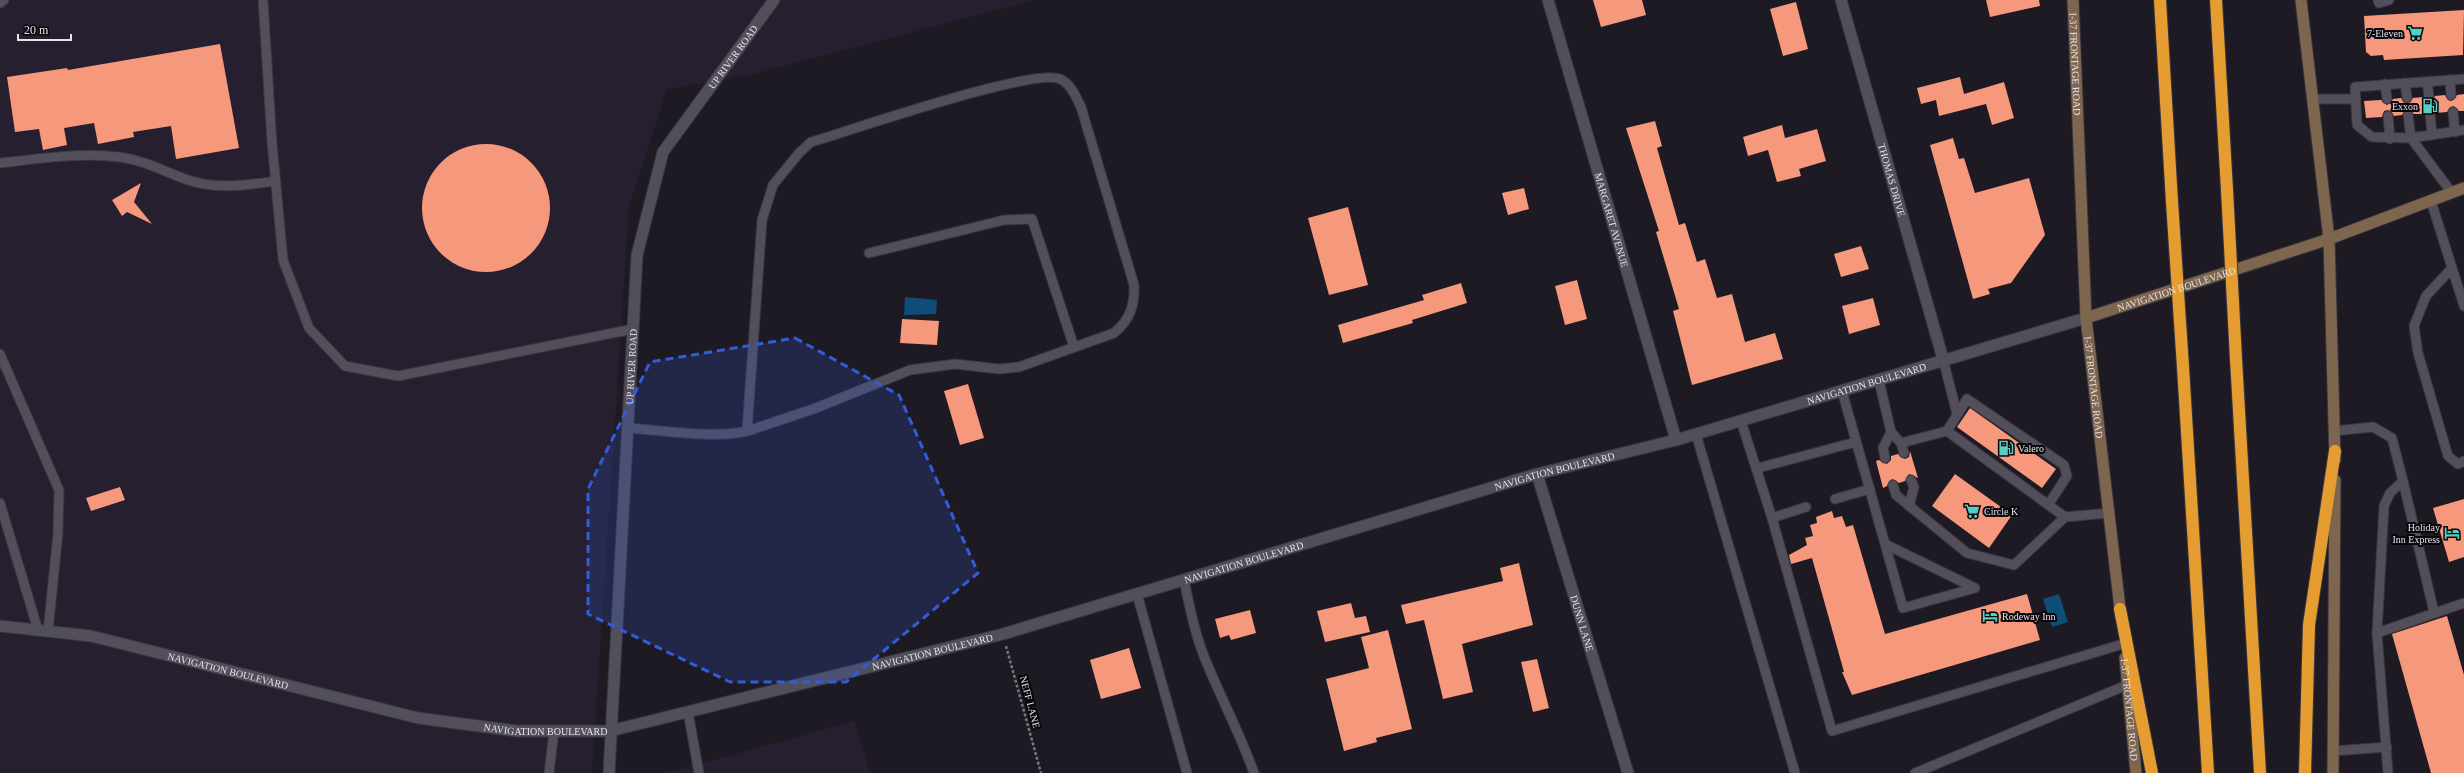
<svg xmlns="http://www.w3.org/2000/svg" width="2464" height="773" viewBox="0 0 2464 773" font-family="'Times New Roman',serif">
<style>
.built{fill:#261f2f}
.water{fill:#0f4d79}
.building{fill:#f5987c}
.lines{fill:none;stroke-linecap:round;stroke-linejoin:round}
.service-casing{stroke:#39363e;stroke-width:11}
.minor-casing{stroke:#39363e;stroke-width:13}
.tertiary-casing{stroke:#39363e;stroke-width:13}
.secondary-casing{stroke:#39363e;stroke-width:13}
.motorway-casing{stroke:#39363e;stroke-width:14}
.path{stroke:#78757d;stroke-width:2.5;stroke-dasharray:3 2;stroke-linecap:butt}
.service{stroke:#524e5a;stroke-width:9}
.minor{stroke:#524e5a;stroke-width:11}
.tertiary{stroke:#524e5a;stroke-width:11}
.secondary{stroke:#7e664e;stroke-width:11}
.motorway{stroke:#e59d32;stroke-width:12}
.motorway-bridge-casing{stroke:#39363e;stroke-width:14;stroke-linecap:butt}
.motorway-bridge{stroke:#e59d32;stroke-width:12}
.marked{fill:#315dda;fill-opacity:0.2;stroke:#315dda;stroke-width:3;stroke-dasharray:8 5;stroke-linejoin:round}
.labels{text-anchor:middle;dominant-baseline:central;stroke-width:4;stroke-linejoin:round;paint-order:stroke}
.poi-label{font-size:10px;fill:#e6e3ea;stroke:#08060a;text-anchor:end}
.street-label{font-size:10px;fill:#e6e3ea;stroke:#08060a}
</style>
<rect width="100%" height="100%" fill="#1e1a24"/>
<g class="built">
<path d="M0,0H1034L750,75L667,89L629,207L592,773H0Z"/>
<path d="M854,721L870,773H667Z"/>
</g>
<g class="water">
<path d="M905,297L937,300L936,314L904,315Z"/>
<path d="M2059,594L2068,622L2052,627L2043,599Z"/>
</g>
<g class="building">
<path d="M1593,0H1642L1646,15L1601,27Z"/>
<path d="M1986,0H2039L2040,6L1990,17Z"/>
<path d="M1796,2L1808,49L1783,56L1770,9Z"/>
<path d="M2464,10L2463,55L2384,60L2383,55L2371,56L2366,52L2364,16Z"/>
<path d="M220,44L239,148L176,159L171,126L133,132L134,137L98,144L94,123L64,128L67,145L43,150L39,129L15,132L7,77L67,68L68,70Z"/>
<path d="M1960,77L1964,94L2004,82L2014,118L1992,125L1986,104L1939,116L1936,100L1921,104L1917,88Z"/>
<path d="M2464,94V111H2459L2453,106L2447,112L2436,113L2430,107L2426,108L2424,114H2414L2408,109L2402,115L2394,116L2388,110L2384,111L2382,117L2366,118L2364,101L2381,100L2387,105L2393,99L2401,98L2407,104L2413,98L2423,97L2429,102L2435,96L2445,95L2448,100L2452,101L2457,95Z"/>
<path d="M1655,121L1662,146L1657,148L1679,225L1685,223L1697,262L1705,259L1717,298L1732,294L1745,342L1775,333L1783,359L1692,385L1673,311L1679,309L1656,232L1659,231L1626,128Z"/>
<path d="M1782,125L1785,138L1817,129L1826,161L1799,169L1801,176L1777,182L1768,150L1748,156L1743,137Z"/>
<path d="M1953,138L1959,159L1964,158L1975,193L2029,178L2045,235L2011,283L1988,289L1990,294L1973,299L1930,145Z"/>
<circle cx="486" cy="208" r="64"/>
<path d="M141,183L134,202L152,224L127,212L122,216L112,200Z"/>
<path d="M1524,188L1529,209L1508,215L1502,193Z"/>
<path d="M1348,207L1368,285L1329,295L1308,218Z"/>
<path d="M1861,246L1869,269L1841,277L1834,254Z"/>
<path d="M1577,280L1587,319L1565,325L1555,286Z"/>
<path d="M1461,283L1467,303L1412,320L1413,323L1343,343L1338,325L1424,300L1422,295Z"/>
<path d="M1873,298L1880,325L1849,334L1842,306Z"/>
<path d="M902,319L939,321L937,345L900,343Z"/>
<path d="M968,384L984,438L960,445L944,391Z"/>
<path d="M1970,408L2056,469L2042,488L1957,427Z"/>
<path d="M1910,451L1918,478L1909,474L1905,481L1899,483L1892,479L1887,486L1883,488L1876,461L1879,460L1887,464L1891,460V456L1898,454L1905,459L1909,457Z"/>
<path d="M1955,474L2012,515L1989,548L1932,506Z"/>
<path d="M120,487L125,500L91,511L86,498Z"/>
<path d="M2464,499V557L2449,562L2433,508Z"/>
<path d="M1832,511L1834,518L1842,516L1846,527L1853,525L1885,634L2027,594L2040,640L1852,695L1842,672H1844L1812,558L1791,564L1789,555L1807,545L1805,538L1813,536L1810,525L1817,523L1816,517Z"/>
<path d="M1519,563L1533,625L1462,644L1473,692L1443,699L1424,620L1406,624L1401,605L1503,581L1500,568Z"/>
<path d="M1351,603L1355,618L1366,616L1370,632L1325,642L1317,611Z"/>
<path d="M1250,610L1256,633L1231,640L1229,635L1220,638L1215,619Z"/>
<path d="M2447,616L2464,675V773H2431L2392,634Z"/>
<path d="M1388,630L1412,729L1376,738L1377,742L1344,751L1326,679L1369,668L1361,637Z"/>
<path d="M1129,648L1141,688L1101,699L1090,660Z"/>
<path d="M1537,659L1549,708L1533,712L1521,662Z"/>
</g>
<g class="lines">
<g class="service-casing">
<g id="service">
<path d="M263,0L272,143L283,260L309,328L345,366L398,376L633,329"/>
<path d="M2378,0L2379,3L2389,0"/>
<path d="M0,3L4,0"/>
<path d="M2450,80L2451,95"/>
<path d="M2427,82L2429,96"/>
<path d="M2405,83L2407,98"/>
<path d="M2385,84L2387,99"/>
<path d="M2313,99H2356"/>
<path d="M2453,112L2455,132"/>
<path d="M2430,113L2432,135"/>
<path d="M2408,115L2411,138L2464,130"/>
<path d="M2388,116L2390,139"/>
<path d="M0,163C38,159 80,152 119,157C144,160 165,172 188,180C217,190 247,185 276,181"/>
<path d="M2452,193L2411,138L2372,137L2357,125L2355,87L2464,79"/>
<path d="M2431,201L2464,306"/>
<path d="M869,253L1004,220L1032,219L1074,347"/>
<path d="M2452,268L2426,296L2414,326L2418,353L2448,456L2458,464L2464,461"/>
<path d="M0,354L59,490L58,533L48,631"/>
<path d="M1943,359L1957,414"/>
<path d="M1879,381L1891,432L1901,443L1904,453"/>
<path d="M1842,391L1903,608L1975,588L1885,544"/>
<path d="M1741,421L1772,518L1832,731L2123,644"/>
<path d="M627,428C663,430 718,440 751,430L816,408L910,370L955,364L999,369L1019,367L1114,333C1130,320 1135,305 1134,285L1081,107C1076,97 1071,84 1060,79C1034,67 849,131 811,142L799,153L773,185L762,220L747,431"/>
<path d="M2334,431L2373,427L2392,438L2403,481L2390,493L2384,506L2377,633L2388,773"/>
<path d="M1696,434L1795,773"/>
<path d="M1901,443L1947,431"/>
<path d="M1885,458L1883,448L1891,432"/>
<path d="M1758,468L1856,442"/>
<path d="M2403,481L2434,612"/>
<path d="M1893,485L1896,495L1967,553L2014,565L2065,517"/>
<path d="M1835,499L1870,489"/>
<path d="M0,503L38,630"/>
<path d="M2048,505L2067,476L2064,465L1967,399L1947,431C1986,459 2025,488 2065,517L2109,513"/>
<path d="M1909,506L1914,487L1911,480"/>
<path d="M1772,518L1806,507"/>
<path d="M1184,580C1190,609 1196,639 1208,666C1223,702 1241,736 1254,773"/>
<path d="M1137,594L1187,773"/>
<path d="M2377,633L2464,603"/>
<path d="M688,712L699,773"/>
<path d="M2333,751L2387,747"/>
<path d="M549,773L554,731"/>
<path d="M1915,773L2127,685"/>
</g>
</g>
<g class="minor-casing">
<g id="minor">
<path id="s1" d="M1548,0L1676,440"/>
<path id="s2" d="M1841,0L1943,359"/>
<path id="s3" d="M1537,474L1628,773"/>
<path id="s4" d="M0,626L91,636L418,718L517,731H610"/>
</g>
</g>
<g class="tertiary-casing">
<g id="tertiary">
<path id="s5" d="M610,731L1003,634L1537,474L1676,440L2086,318"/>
<path id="s6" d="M609,773L637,255L663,152L774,0"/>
</g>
</g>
<g class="secondary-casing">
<g id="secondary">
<path id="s7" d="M2073,0L2086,318L2121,617"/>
<path d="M2301,0L2329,239L2335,460"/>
<path id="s8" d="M2086,318L2329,239L2464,188"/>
<path id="s9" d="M2125,658L2136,773"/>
<path d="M2333,773L2335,480"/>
</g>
</g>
<g class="motorway-casing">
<g id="motorway">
<path d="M2160,0L2172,202"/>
<path d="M2216,0L2227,190"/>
<path d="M2236,359L2260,773"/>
<path d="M2183,367L2208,773"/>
<path d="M2120,609L2152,773"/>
<path d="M2305,773L2309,625L2335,451"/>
</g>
</g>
<path class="path" d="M1006,646L1041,773"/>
<use href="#service" class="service"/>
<use href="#minor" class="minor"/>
<use href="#tertiary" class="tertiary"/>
<use href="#secondary" class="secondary"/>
<use href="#motorway" class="motorway"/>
<g class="motorway-bridge-casing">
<g id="motorway-bridge">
<path d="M2227,190L2236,359"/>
<path d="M2172,202L2183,367"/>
</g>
</g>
<use href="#motorway-bridge" class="motorway-bridge"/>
</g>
<path class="marked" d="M795,338L899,395L978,573L846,682H730L588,614V489L650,362Z"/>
<defs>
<g id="supermarket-bare" transform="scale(1.2)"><path d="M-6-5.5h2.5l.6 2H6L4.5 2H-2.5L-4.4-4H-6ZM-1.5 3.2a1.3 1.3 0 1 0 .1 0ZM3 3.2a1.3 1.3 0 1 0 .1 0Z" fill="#57cec2" stroke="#08060a" stroke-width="2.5" paint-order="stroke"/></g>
<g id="fuel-bare" transform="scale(1.2)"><path d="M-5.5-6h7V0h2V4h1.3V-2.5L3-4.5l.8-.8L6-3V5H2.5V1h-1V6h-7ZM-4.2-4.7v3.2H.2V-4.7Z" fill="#57cec2" stroke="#08060a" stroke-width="2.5" paint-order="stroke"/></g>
<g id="hotel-bare" transform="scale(1.2)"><path d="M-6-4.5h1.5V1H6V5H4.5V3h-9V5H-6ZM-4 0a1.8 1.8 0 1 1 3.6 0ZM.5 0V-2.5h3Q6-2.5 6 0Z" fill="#57cec2" stroke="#08060a" stroke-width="2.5" paint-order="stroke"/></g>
</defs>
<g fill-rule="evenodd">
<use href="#supermarket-bare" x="2415" y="33"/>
<use href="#fuel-bare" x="2430" y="106"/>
<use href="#fuel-bare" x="2006" y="448"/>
<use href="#supermarket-bare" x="1972" y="511"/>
<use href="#hotel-bare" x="2452" y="533"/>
<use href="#hotel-bare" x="1990" y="616"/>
</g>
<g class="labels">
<g class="poi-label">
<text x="2403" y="33">7-Eleven</text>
<text x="2418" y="106">Exxon</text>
<text x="2018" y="448" text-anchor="start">Valero</text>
<text x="1984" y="511" text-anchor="start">Circle K</text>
<text x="2440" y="527">Holiday<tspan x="2440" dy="12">Inn Express</tspan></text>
<text x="2002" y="616" text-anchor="start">Rodeway Inn</text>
</g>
<g class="street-label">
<text stroke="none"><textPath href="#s6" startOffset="743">UP RIVER ROAD</textPath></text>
<text stroke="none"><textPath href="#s7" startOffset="64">I-37 FRONTAGE ROAD</textPath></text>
<text stroke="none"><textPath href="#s2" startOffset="187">THOMAS DRIVE</textPath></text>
<text stroke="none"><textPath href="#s1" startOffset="229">MARGARET AVENUE</textPath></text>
<text stroke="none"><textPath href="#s8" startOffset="95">NAVIGATION BOULEVARD</textPath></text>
<text stroke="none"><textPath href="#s6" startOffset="407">UP RIVER ROAD</textPath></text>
<text stroke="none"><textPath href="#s5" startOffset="1304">NAVIGATION BOULEVARD</textPath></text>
<text stroke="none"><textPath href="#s7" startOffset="388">I-37 FRONTAGE ROAD</textPath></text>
<text stroke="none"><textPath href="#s5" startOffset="980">NAVIGATION BOULEVARD</textPath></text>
<text stroke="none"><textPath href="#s5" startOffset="656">NAVIGATION BOULEVARD</textPath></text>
<text stroke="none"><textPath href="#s3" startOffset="156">DUNN LANE</textPath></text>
<text stroke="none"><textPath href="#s5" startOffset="332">NAVIGATION BOULEVARD</textPath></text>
<text stroke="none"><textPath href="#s4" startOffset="233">NAVIGATION BOULEVARD</textPath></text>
<text transform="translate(1030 702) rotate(75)">NEFF LANE</text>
<text stroke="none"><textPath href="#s9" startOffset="52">I-37 FRONTAGE ROAD</textPath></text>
<text stroke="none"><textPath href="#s4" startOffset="557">NAVIGATION BOULEVARD</textPath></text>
</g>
</g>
<path d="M18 34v6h53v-6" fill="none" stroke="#e6e3ea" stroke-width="2"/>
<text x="24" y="34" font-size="12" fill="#e6e3ea" stroke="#08060a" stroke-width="3" paint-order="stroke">20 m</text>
</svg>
